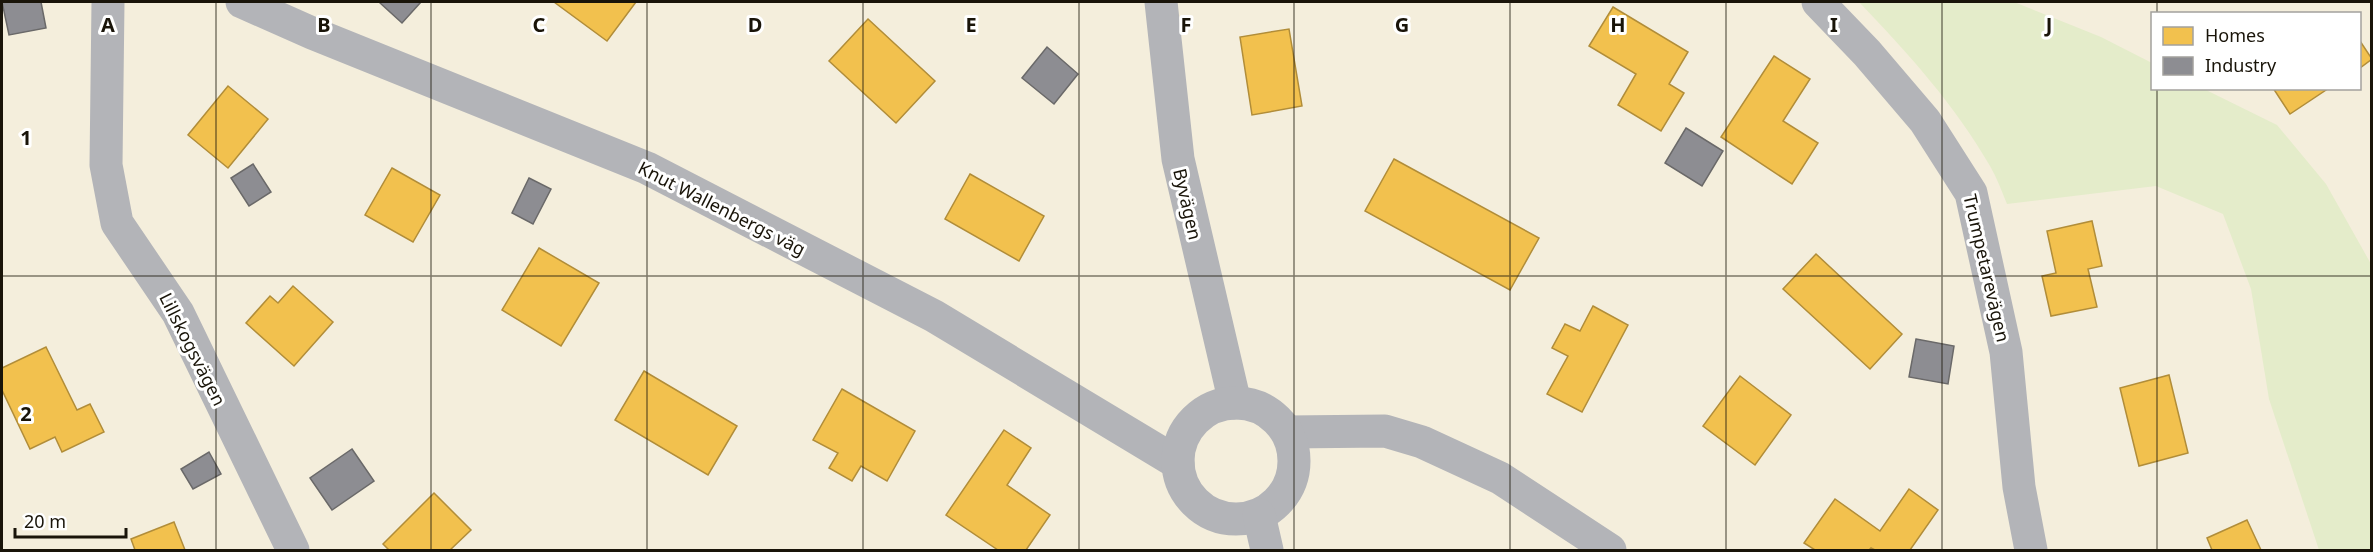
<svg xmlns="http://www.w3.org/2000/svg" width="2373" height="552" viewBox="0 0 2373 552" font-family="'Noto Sans',sans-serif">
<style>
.green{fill:#e4ecca}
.homes{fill:#f2c14e;stroke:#b18d39;stroke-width:1.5}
.industry{fill:#8d8d92;stroke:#6a6969;stroke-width:1.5}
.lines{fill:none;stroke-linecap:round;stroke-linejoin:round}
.minor{stroke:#b3b4b8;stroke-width:33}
.tertiary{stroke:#b3b4b8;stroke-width:33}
.grid{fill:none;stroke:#191409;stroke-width:1.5;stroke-opacity:0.55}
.labels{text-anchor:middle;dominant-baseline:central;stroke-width:6;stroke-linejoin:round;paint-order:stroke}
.street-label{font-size:18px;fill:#191409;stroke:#fff}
.grid-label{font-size:20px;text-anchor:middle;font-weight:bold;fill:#191409;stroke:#fff;stroke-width:6;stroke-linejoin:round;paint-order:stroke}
</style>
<rect width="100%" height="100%" fill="#f4eedc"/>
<path class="green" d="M1859,2H2014L2101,37L2152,63V88L2204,89L2277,125L2326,184L2371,264V550H2319L2269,399L2251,289L2223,214L2156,186L2007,204C2002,192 1997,178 1990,166C1955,105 1907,52 1859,2Z"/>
<g class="homes">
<path d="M554,2H636L607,41Z"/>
<path d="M1613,7L1688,52L1669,84L1684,93L1661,131L1618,105L1636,74L1589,46Z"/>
<path d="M868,19L935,81L896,123L829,61Z"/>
<path d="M1289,29L1302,106L1252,115L1240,37Z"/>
<path d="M2360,41L2372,59L2360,68Z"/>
<path d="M1774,56L1810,79L1783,121L1818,143L1792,184L1721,137Z"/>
<path d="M228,86L268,119L228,168L188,135Z"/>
<path d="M2273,88H2329L2290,114Z"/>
<path d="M1394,159L1539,238L1510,290L1365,211Z"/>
<path d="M392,168L440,195L413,242L365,215Z"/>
<path d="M970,174L1044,216L1019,261L945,219Z"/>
<path d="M2092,221L2102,266L2088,269L2097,307L2051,316L2042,276L2056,273L2047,231Z"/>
<path d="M539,248L599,283L561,346L502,310Z"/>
<path d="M1816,254L1902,334L1870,369L1783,289Z"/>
<path d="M293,286L333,322L294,366L246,323L270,296L278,303Z"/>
<path d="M1593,306L1628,325L1582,412L1547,394L1568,356L1552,348L1565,324L1580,331Z"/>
<path d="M46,347L77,410L90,404L104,432L62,452L55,437L30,449L2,390V368Z"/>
<path d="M644,371L737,426L708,475L615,420Z"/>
<path d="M2169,375L2188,453L2139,466L2120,388Z"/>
<path d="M1740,376L1791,415L1755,465L1703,426Z"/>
<path d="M842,389L915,431L887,481L861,466L852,481L829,468L838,453L813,440Z"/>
<path d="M1004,430L1031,448L1007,485L1050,515L1026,550H998L946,515Z"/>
<path d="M1909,489L1938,510L1910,550H1875L1871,548L1869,550H1815L1804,543L1835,499L1880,531Z"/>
<path d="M434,493L471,530L450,550H389L383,544Z"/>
<path d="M2247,520L2261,550H2212L2207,538Z"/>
<path d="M174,522L185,550H135L131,539Z"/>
</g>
<g class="industry">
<path d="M2,2H41L46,28L9,35Z"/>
<path d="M379,2H421L402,23Z"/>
<path d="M1047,47L1078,74L1054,104L1022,78Z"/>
<path d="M1686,128L1723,151L1702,186L1665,163Z"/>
<path d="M253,164L271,192L249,206L231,178Z"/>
<path d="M529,178L551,189L533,224L512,213Z"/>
<path d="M1916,339L1954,346L1948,384L1909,377Z"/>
<path d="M352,449L374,481L332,510L310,478Z"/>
<path d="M209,452L221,474L193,489L181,469Z"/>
</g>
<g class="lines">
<g class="minor">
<path d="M108,2L106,165L117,223L178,313L293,550"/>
<path d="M242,2L312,33L647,168L934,316L1178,463"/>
<path d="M1818,2L1867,53L1925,121L1971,193L2006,352L2019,487L2031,550"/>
<path d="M1288,432L1385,431L1422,442L1500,478L1610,550"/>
</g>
<g class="tertiary">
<path d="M1161,2L1178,159L1235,403"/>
<circle cx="1236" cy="461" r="58"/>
<path d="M1259,515L1267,550"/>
</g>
</g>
<path class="grid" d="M216,2V550M431,2V550M647,2V550M863,2V550M1079,2V550M1294,2V550M1510,2V550M1726,2V550M1942,2V550M2157,2V14M2157,88V550M2,276H2372"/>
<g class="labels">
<g class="street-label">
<text transform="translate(1188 204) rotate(77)">Byvägen</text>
<text transform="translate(722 208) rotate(27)">Knut Wallenbergs väg</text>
<text transform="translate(1987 268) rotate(77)">Trumpetarevägen</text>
<text transform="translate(193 349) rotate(63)">Lillskogsvägen</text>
</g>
</g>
<g class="grid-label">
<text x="108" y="32">A</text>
<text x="324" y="32">B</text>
<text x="539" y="32">C</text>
<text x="755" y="32">D</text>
<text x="971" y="32">E</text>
<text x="1186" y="32">F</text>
<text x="1402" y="32">G</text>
<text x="1618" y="32">H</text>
<text x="1834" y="32">I</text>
<text x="2049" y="32">J</text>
<text x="26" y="145">1</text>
<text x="26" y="421">2</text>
</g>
<rect width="2373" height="552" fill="none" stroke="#191409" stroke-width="6"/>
<rect x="2151" y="12" width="210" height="78" fill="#ffffff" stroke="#a3a19d" stroke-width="1.5"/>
<rect x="2163" y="27" width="30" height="18" fill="#f2c14e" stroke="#a3a19d" stroke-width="1.5"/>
<text x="2205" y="42" font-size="18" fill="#191409">Homes</text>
<rect x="2163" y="57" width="30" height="18" fill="#8d8d92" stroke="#a3a19d" stroke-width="1.5"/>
<text x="2205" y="72" font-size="18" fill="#191409">Industry</text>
<path d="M15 528v9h111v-9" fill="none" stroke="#191409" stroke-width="3"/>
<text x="24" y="528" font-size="18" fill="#191409" stroke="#ffffff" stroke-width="4.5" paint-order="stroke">20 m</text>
</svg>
